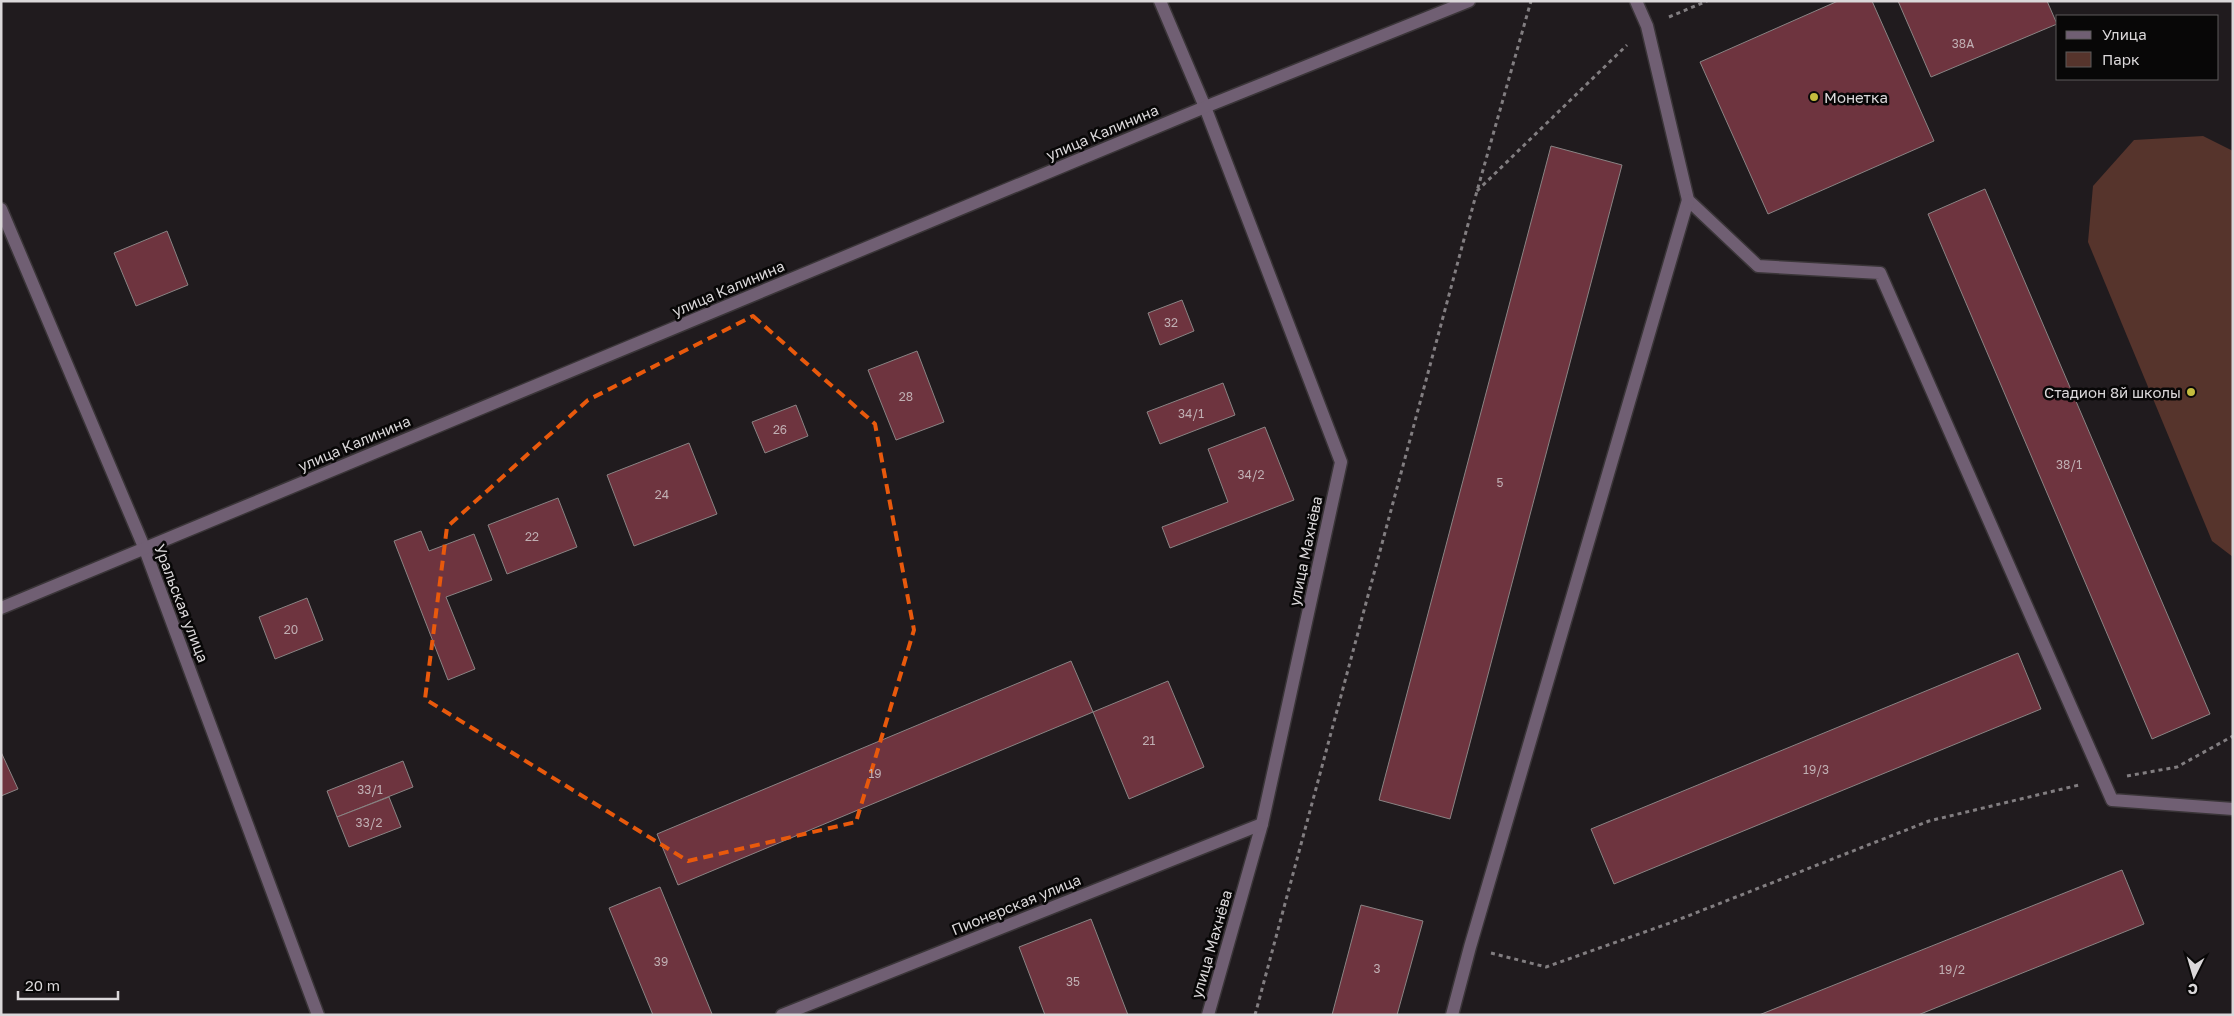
<svg xmlns="http://www.w3.org/2000/svg" width="2234" height="1016" viewBox="0 0 2234 1016" font-family="'Golos Text',sans-serif">
<style>
.green{fill:#56342c}
.building{fill:#6e343f;stroke:#8a8484}
.lines{fill:none;stroke-linecap:round;stroke-linejoin:round}
.minor-casing{stroke:#3a3538;stroke-width:15}
.path{stroke:#827e81;stroke-width:3;stroke-dasharray:4 4;stroke-linecap:butt}
.minor{stroke:#705f73;stroke-width:12}
.marked{fill:none;stroke:#e8590c;stroke-width:4;stroke-dasharray:10 6;stroke-linejoin:round}
.poi-dot{fill:#c4bc3e;stroke:#080707;stroke-width:2}
.labels{text-anchor:middle;dominant-baseline:central;stroke-width:5;stroke-linejoin:round;paint-order:stroke}
.number-label{font-size:12px;fill:#c0afb3}
.poi-label{font-size:15px;fill:#dbd8da;stroke:#080707;text-anchor:start}
.street-label{font-size:15px;fill:#dbd8da;stroke:#080707}
</style>
<rect width="100%" height="100%" fill="#201b1e"/>
<path class="green" d="M2203,136L2233,151V557L2212,541L2088,242L2093,186L2134,140Z"/>
<g class="building">
<path d="M1838,1H1872L1934,141L1768,214L1700,62Z"/>
<path d="M1898,1H2047L2057,24L1931,77Z"/>
<path d="M1551,146L1622,165L1450,819L1379,800Z"/>
<path d="M1985,189L2210,714L2152,739L1928,214Z"/>
<path d="M167,231L188,285L136,306L114,253Z"/>
<path d="M1182,300L1194,331L1160,345L1148,313Z"/>
<path d="M917,351L944,422L896,440L868,370Z"/>
<path d="M1223,383L1235,415L1160,444L1147,412Z"/>
<path d="M796,405L808,436L765,453L752,422Z"/>
<path d="M1265,427L1294,500L1170,548L1162,527L1228,502L1208,449Z"/>
<path d="M689,443L717,514L634,546L607,475Z"/>
<path d="M558,498L577,547L507,574L488,525Z"/>
<path d="M421,531L429,551L474,534L492,580L446,597L475,669L448,680L394,541Z"/>
<path d="M307,598L323,640L275,659L259,617Z"/>
<path d="M2018,653L2041,709L1614,884L1591,829Z"/>
<path d="M1071,661L1093,712L678,885L657,834Z"/>
<path d="M1168,681L1204,767L1129,799L1093,712Z"/>
<path d="M1,752L18,789L1,796Z"/>
<path d="M403,761L413,787L337,817L327,791Z"/>
<path d="M389,797L401,827L349,847L337,817Z"/>
<path d="M2122,870L2144,924L1918,1015H1759Z"/>
<path d="M660,887L712,1014L710,1015H653L609,908Z"/>
<path d="M1361,905L1423,921L1397,1015H1332Z"/>
<path d="M1091,919L1128,1015H1045L1019,947Z"/>
</g>
<g class="lines">
<g class="minor-casing">
<g id="minor">
<path d="M1160,1L1205,107L1341,462L1262,824L1208,1015"/>
<path d="M1636,1L1647,26L1688,200L1758,266L1880,273L2112,800L2233,809"/>
<path d="M1,209L144,547L318,1015"/>
<path d="M1,608L1205,107L1469,1"/>
<path d="M782,1015L1262,824"/>
<path d="M1452,1015L1470,947L1688,200"/>
</g>
</g>
<g class="path">
<path d="M1669,17L1707,1"/>
<path d="M1477,191L1627,45"/>
<path d="M2127,776L2177,767L2233,736"/>
<path d="M1491,953L1546,967L1670,923L1929,821L2079,785"/>
<path d="M1255,1015L1477,191L1531,1"/>
</g>
<use href="#minor" class="minor"/>
</g>
<path class="marked" d="M753,316L875,424L914,630L856,822L688,861L425,699L447,527L588,400Z"/>
<g class="poi-dot">
<circle cx="1814" cy="97" r="5"/>
<circle cx="2191" cy="392" r="5"/>
</g>
<g class="labels">
<g class="number-label">
<text x="1963" y="43">38А</text>
<text x="1171" y="322">32</text>
<text x="906" y="396">28</text>
<text x="1191" y="413">34/1</text>
<text x="780" y="429">26</text>
<text x="2069" y="464">38/1</text>
<text x="1251" y="474">34/2</text>
<text x="1500" y="482">5</text>
<text x="662" y="494">24</text>
<text x="532" y="536">22</text>
<text x="291" y="629">20</text>
<text x="1149" y="740">21</text>
<text x="1816" y="769">19/3</text>
<text x="875" y="773">19</text>
<text x="370" y="789">33/1</text>
<text x="369" y="822">33/2</text>
<text x="661" y="961">39</text>
<text x="1377" y="968">3</text>
<text x="1952" y="969">19/2</text>
<text x="1073" y="981">35</text>
</g>
<g class="poi-label">
<text x="1824" y="97">Монетка</text>
<text x="2181" y="392" text-anchor="end">Стадион 8й школы</text>
</g>
<g class="street-label">
<text transform="translate(1102 132) rotate(-23)">улица Калинина</text>
<text transform="translate(728 288) rotate(-23)">улица Калинина</text>
<text transform="translate(354 443) rotate(-23)">улица Калинина</text>
<text transform="translate(1305 551) rotate(-78)">улица Махнёва</text>
<text transform="translate(182 603) rotate(69)">Уральская улица</text>
<text transform="translate(1016 904) rotate(-22)">Пионерская улица</text>
<text transform="translate(1211 944) rotate(-74)">улица Махнёва</text>
</g>
</g>
<rect width="2234" height="1016" fill="none" stroke="#dbd8da" stroke-width="5"/>
<rect x="2056" y="15" width="162" height="65" fill="#080707" stroke="#5c5b5b"/>
<rect x="2066" y="31" width="25" height="8" fill="#705f73" stroke="#5c5b5b"/>
<text x="2102" y="40" font-size="15" fill="#dbd8da">Улица</text>
<rect x="2066" y="52" width="25" height="15" fill="#56342c" stroke="#5c5b5b"/>
<text x="2102" y="65" font-size="15" fill="#dbd8da">Парк</text>
<g transform="translate(2194 976) rotate(185)" stroke="#080707" stroke-width="4" paint-order="stroke">
<path d="M0-4L9 19L0 12L-9 19Z" fill="#dbd8da"/>
<text y="-8" font-size="14" font-weight="bold" text-anchor="middle" fill="#dbd8da">С</text>
</g>
<path d="M18 991v8h100v-8" fill="none" stroke="#dbd8da" stroke-width="2.5"/>
<text x="25" y="991" font-size="15" fill="#dbd8da" stroke="#080707" stroke-width="4" paint-order="stroke">20 m</text>
</svg>
